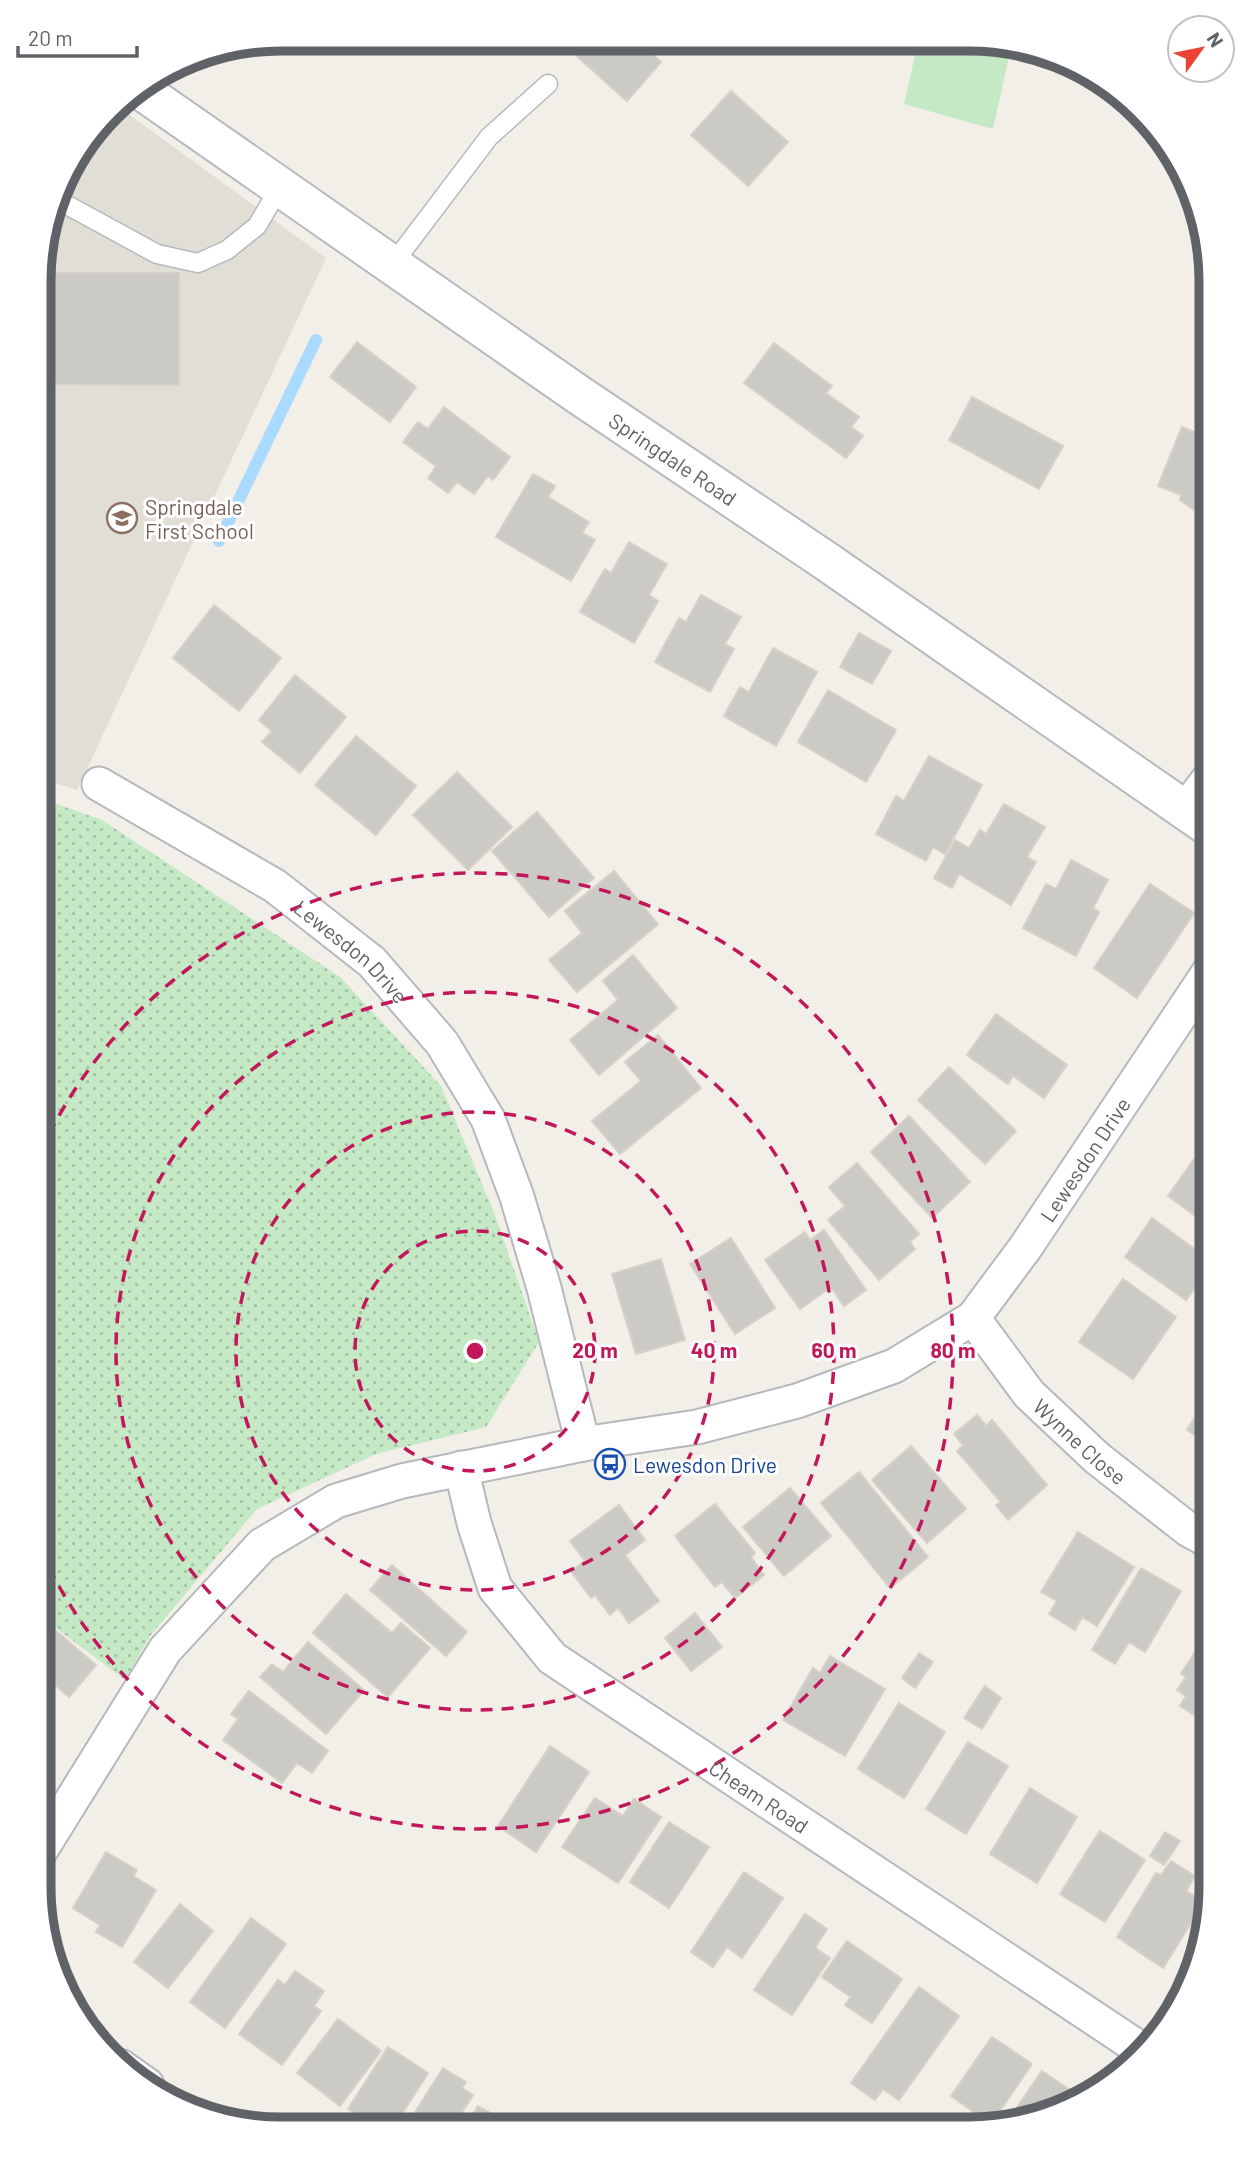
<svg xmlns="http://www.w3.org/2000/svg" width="1250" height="2168" viewBox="0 0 1250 2168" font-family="Barlow,sans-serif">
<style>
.education{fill:#e1ded6}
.grass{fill:#c5e8c5}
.park{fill:url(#park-dots)}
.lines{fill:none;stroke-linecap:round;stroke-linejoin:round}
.stream{stroke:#aadaff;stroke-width:12}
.building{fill:#cccac5;stroke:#d6d1c6;stroke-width:2}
.lane-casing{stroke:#b5b8bc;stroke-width:21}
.street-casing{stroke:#b5b8bc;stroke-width:37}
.secondary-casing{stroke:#b6babf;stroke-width:42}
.lane{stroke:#fff;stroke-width:18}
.street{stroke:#fff;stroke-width:33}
.secondary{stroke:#fff;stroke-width:38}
.ring{fill:none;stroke:#c2185b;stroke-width:3.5;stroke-dasharray:12 9}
.labels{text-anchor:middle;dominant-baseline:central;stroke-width:6;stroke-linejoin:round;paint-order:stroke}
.street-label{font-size:21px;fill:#5f6368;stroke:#fff}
.education-label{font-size:21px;fill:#785e54;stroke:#fff;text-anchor:start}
.transit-label{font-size:21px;fill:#164399;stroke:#fff;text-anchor:start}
.rim{fill:none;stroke:#5f6368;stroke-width:9}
.centre{fill:#c2185b;stroke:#fff;stroke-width:3.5}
.ring-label{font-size:21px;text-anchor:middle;font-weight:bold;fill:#c2185b;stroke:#fff;stroke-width:6;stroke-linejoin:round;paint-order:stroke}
</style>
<defs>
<pattern id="park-dots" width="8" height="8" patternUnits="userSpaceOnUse" patternTransform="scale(1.75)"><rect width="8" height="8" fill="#c5e8c5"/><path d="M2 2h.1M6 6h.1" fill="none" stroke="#a3c0a4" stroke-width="1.8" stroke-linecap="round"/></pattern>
</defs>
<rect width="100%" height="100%" fill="#f1efe8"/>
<path class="education" d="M116,105L326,258L77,790L40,778L41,249L64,173Z"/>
<path class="grass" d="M918,42L1012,43L993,129L904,104Z"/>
<path class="park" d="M40,798L102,820L340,977L441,1086L495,1215L539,1342L486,1427L376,1454L257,1509L150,1636L125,1680L39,1615Z"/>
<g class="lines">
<path class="stream" d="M219,541L316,340"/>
</g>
<g class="building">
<path d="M583,40L638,41L661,62L627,101L572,52Z"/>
<path d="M731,91L788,142L748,186L691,135Z"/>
<path d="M40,273H179V385L40,384Z"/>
<path d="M357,342L416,387L390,422L330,377Z"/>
<path d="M774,343L832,386L826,393L859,417L851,427L863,436L846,458L744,383Z"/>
<path d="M972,397L1063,446L1039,489L949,440Z"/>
<path d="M444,407L510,457L493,480L488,476L474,494L457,482L448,493L428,478L436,466L403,442L418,422L428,429Z"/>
<path d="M1182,427L1211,439V522L1180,500L1181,495L1158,486Z"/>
<path d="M533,474L555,486L548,497L589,522L582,533L595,540L571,581L496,537Z"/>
<path d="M629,542L667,564L649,595L658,601L634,643L580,612L605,569L611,573Z"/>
<path d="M701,595L741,617L725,644L734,649L710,692L655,662L679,618L686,622Z"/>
<path d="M214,605L281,658L239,711L173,658Z"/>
<path d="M859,633L891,651L872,684L840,667Z"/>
<path d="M773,648L817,672L776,746L724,716L740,687L749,692Z"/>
<path d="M295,675L346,717L300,773L262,742L272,731L259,720Z"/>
<path d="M828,690L896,730L866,782L798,742Z"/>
<path d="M356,736L416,786L376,835L315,785Z"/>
<path d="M929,756L982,785L945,854L933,847L926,861L876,834L896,796L904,801Z"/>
<path d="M457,772L512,827L468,870L413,815Z"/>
<path d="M1004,804L1045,827L1027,857L1036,862L1011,905L959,874L952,888L934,878L955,840L969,848L980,830L986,834Z"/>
<path d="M537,812L594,878L549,917L492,851Z"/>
<path d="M1071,860L1108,880L1093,908L1099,912L1076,956L1023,928L1046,884L1056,889Z"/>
<path d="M614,871L658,924L577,992L549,960L582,933L565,911Z"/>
<path d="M1150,884L1194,913L1137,998L1094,968Z"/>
<path d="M633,955L677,1008L599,1075L570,1040L618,1000L603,981Z"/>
<path d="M996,1014L1067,1065L1044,1098L1013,1076L1008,1084L967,1055Z"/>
<path d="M658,1035L701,1088L620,1154L592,1121L641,1081L625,1062Z"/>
<path d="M949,1067L1016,1131L985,1164L918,1100Z"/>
<path d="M909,1116L970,1182L932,1218L871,1152Z"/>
<path d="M1194,1159L1211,1171V1227L1168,1196Z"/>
<path d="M857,1163L919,1234L910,1242L915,1249L879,1280L828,1220L845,1206L829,1187Z"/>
<path d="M1152,1218L1211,1261V1265L1186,1300L1125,1257Z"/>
<path d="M824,1230L866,1290L844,1306L831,1287L800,1309L765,1260L805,1232L810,1240Z"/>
<path d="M731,1238L775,1308L735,1334L690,1264Z"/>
<path d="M661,1259L685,1340L636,1354L612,1274Z"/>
<path d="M1123,1279L1176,1317L1133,1379L1079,1342Z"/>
<path d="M1211,1379V1445L1187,1430L1200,1409L1195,1406Z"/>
<path d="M977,1415L986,1426L992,1420L1047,1485L1008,1520L996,1505L1001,1502L957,1451L963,1445L954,1434Z"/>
<path d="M911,1446L966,1509L927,1543L872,1480Z"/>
<path d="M859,1472L928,1557L890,1588L821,1503Z"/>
<path d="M790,1488L831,1536L784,1576L743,1527Z"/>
<path d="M715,1504L755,1553L751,1557L764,1575L735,1598L722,1582L715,1587L675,1536Z"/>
<path d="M619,1505L645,1540L625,1555L659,1601L629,1623L618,1608L610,1615L595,1595L591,1598L571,1571L585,1561L570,1541Z"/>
<path d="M1078,1532L1134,1567L1097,1626L1082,1617L1075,1630L1049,1614L1057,1601L1041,1592Z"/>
<path d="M392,1565L467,1632L446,1656L370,1590Z"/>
<path d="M1141,1568L1181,1591L1145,1652L1129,1642L1115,1664L1092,1650Z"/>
<path d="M346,1594L392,1633L401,1623L430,1648L388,1697L313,1633Z"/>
<path d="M695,1613L722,1647L691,1671L665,1638Z"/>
<path d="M41,1618L96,1665L69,1697L43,1674L39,1678Z"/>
<path d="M1211,1627V1706L1202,1720L1180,1706L1186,1696L1177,1690L1186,1677L1181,1674Z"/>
<path d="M308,1642L364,1690L326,1734L260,1677L272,1664L283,1672Z"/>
<path d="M919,1653L933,1662L915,1688L902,1678Z"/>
<path d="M830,1656L885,1689L845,1756L783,1720L813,1668L820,1673Z"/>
<path d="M985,1686L1001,1698L982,1729L964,1718Z"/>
<path d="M249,1691L328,1751L312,1773L297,1763L282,1783L223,1740L238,1719L231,1714Z"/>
<path d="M899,1703L945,1732L904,1798L858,1769Z"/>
<path d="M968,1742L1008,1766L966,1834L926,1809Z"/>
<path d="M550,1746L589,1772L536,1852L498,1826Z"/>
<path d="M1030,1788L1077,1817L1037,1883L990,1854Z"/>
<path d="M595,1798L623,1816L634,1799L661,1817L618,1883L562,1847Z"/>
<path d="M669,1822L709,1847L669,1908L630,1882Z"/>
<path d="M1100,1831L1145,1860L1105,1922L1060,1894Z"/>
<path d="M1165,1832L1180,1841L1164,1865L1150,1856Z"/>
<path d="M106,1852L137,1870L133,1876L156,1890L122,1947L96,1932L100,1925L73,1908Z"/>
<path d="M1171,1861L1195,1876L1186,1891L1204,1902L1163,1968L1117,1937L1156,1873L1161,1875Z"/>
<path d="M744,1872L783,1898L742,1958L727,1947L713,1967L691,1952Z"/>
<path d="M180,1904L213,1931L168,1988L134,1962Z"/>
<path d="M805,1914L827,1929L815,1948L830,1958L792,2015L754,1990Z"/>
<path d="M251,1918L286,1944L225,2028L190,2002Z"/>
<path d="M847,1941L902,1979L872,2023L845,2005L851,1997L822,1977Z"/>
<path d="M295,1971L324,1991L314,2006L321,2011L282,2065L239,2034L278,1980L285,1985Z"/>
<path d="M919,1987L959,2016L899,2100L883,2089L875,2100L851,2083Z"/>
<path d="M338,2019L381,2051L340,2106L297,2073Z"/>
<path d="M992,2037L1032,2064L991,2124L951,2096Z"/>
<path d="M388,2047L428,2073L393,2128H376L348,2109Z"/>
<path d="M443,2068L466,2082L462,2088L473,2095L452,2128H405Z"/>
<path d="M1042,2071L1079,2096L1075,2102L1048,2117L1006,2123Z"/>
<path d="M478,2106L512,2125L510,2128H465Z"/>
</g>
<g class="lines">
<g class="lane-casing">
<g id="lane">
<path d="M56,199L157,254L198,263L227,250L257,226L280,187"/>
<path d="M392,265L489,137L548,84"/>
</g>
</g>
<g class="street-casing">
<g id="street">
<path id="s1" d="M99,784L275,886L372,962L442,1043L488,1119L517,1197L544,1288L583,1444"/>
<path d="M1186,809L1211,776"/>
<path id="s2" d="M973,1318L1029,1394L1097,1458L1189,1530L1211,1542"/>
<path id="s3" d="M461,1468L474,1523L495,1588L552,1658L1145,2052"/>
<path id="s4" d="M39,1853L165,1650L262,1545L336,1501L402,1481L583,1444L697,1427L797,1401L894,1366L973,1318L1025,1248L1211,969"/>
<path d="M120,2066L147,2085"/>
</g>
</g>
<g class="secondary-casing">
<g id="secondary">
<path id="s5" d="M138,88L579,395L826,561L1211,828"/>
</g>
</g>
<use href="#lane" class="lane"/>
<use href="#street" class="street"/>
<use href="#secondary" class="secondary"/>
</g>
<g class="ring">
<circle cx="475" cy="1351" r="120"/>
<circle cx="475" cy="1351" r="239"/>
<circle cx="475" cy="1351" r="359"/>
<path d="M40 1153A478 478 0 1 1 40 1549"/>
</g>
<defs>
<g id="school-ring" transform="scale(1.575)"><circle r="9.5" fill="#fff" stroke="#8d6e63" stroke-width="1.5"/><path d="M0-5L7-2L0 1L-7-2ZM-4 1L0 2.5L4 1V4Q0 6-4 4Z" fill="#8d6e63"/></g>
<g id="bus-ring" transform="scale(1.575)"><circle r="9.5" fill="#fff" stroke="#1a4fb4" stroke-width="1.5"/><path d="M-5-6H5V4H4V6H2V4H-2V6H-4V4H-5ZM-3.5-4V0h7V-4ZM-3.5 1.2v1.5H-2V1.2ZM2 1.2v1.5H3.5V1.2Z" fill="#1a4fb4"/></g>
</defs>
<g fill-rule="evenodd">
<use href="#school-ring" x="122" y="518"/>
<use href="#bus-ring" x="610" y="1464"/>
</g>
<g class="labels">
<g class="street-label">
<text stroke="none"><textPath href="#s5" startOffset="651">Springdale Road</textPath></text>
<text stroke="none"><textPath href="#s1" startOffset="304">Lewesdon Drive</textPath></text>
<text stroke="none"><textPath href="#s4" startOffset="1330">Lewesdon Drive</textPath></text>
<text stroke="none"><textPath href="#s2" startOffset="164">Wynne Close</textPath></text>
<text stroke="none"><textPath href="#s3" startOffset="464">Cheam Road</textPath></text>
</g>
<g class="education-label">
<text x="145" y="506">Springdale<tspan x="145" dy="24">First School</tspan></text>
</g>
<g class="transit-label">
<text x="633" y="1464">Lewesdon Drive</text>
</g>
</g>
<path d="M0 0H1250V2168H0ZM281 51H969A230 230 0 0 1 1199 281V1887A230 230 0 0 1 969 2117H281A230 230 0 0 1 51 1887V281A230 230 0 0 1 281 51Z" fill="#fff" fill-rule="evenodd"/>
<path class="rim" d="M281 51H969A230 230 0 0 1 1199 281V1887A230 230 0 0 1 969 2117H281A230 230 0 0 1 51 1887V281A230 230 0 0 1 281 51Z"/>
<circle cx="475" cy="1351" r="10" class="centre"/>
<g class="ring-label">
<text x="595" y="1358">20 m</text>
<text x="714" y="1358">40 m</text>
<text x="834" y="1358">60 m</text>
<text x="953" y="1358">80 m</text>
</g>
<g transform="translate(1201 49) rotate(57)"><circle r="33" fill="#ffffff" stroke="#bfc1c3" stroke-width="2"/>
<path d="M0-5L12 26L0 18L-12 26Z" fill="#ea4335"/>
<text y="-10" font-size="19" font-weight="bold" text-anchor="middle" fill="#5f6368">N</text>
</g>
<path d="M18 46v10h119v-10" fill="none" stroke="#5f6368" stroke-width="3.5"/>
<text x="28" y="46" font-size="21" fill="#5f6368" stroke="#ffffff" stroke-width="5" paint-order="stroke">20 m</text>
</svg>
